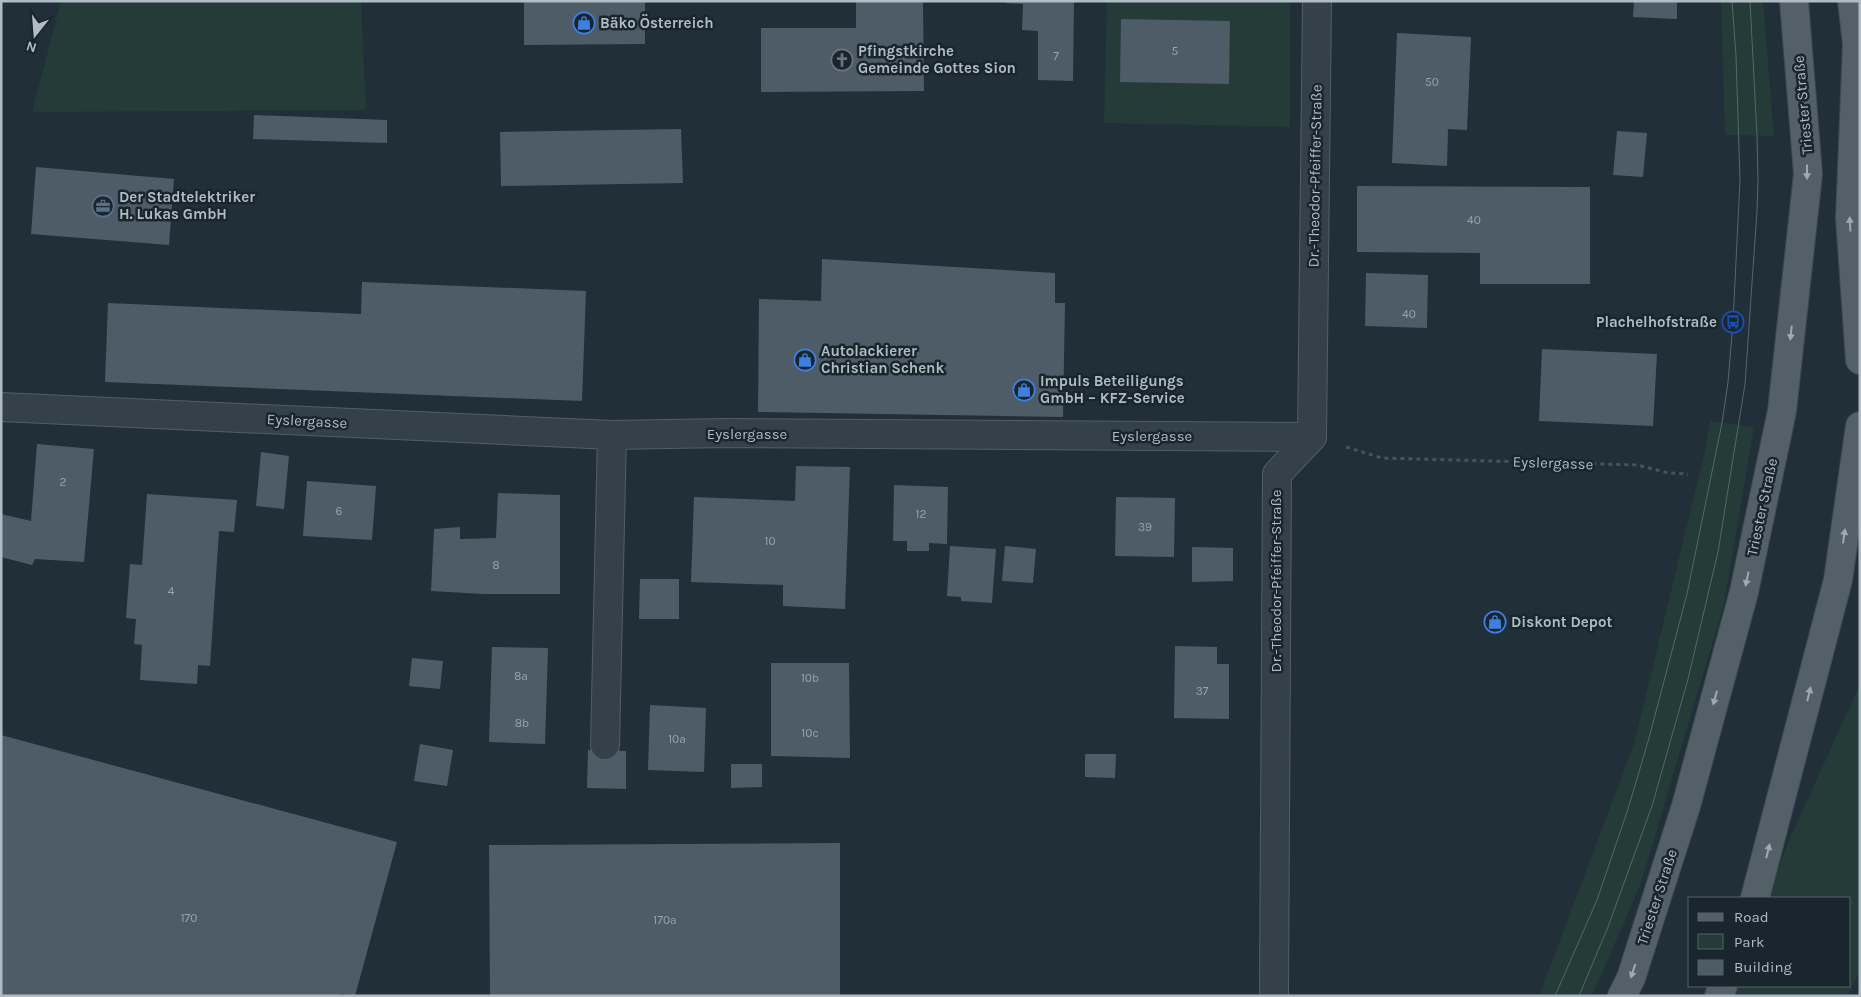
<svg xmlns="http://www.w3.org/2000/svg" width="1861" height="997" viewBox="0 0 1861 997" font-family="Karla,sans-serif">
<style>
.green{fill:#243b38}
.building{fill:#4d5c66}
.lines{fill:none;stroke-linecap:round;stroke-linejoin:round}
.street-casing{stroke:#525f66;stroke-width:30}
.primary-casing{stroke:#3e4a51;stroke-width:30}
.path{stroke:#435755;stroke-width:3;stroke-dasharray:4 4;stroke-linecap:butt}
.street{stroke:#354148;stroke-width:28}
.primary{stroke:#536068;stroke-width:28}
.tram{stroke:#57666f;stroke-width:1}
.oneway{fill:#9daab2}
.labels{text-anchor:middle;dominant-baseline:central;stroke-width:5;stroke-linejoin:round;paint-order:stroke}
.number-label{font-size:12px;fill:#96a4ac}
.poi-label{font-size:15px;font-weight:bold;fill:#afbcc4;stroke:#1a262d;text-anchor:start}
.street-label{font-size:15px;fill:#afbcc4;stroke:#1a262d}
</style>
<rect width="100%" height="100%" fill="#212f38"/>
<g class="green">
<path d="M61,1H361L366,110L32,112Z"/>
<path d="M1107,1H1290V127L1104,123Z"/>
<path d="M1721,1H1763L1774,136L1725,135Z"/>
<path d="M1710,421L1754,427L1724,604L1641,883L1592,996H1539L1634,744L1705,451Z"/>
<path d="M1860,684V971L1848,996H1732L1735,986H1850V898H1768L1787,845Z"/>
</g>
<g class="building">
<path d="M524,1H645V44L524,45Z"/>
<path d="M856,1H923L924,91L761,92V28H856Z"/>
<path d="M1005,1H1074L1073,81L1038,80V31L1022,30L1023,4L1005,3Z"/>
<path d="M1634,1H1677V19L1633,17Z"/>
<path d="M1121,19L1230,21L1229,84L1120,82Z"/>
<path d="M1397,33L1471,37L1467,130L1448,129L1447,166L1392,163Z"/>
<path d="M254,115L387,120V143L253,139Z"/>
<path d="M681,129L683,183L501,186L500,132Z"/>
<path d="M1617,131L1647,133L1643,177L1613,175Z"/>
<path d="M36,167L174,179L169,245L31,234Z"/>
<path d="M1357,186L1590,187V284H1480V253L1357,252Z"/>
<path d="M822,259L1055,273V303H1065L1063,417L758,412L759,299L821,301Z"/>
<path d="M1366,273L1428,275L1427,328L1365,326Z"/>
<path d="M362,282L586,291L582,401L105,382L108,303L361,314Z"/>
<path d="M1542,349L1657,354L1653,426L1539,421Z"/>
<path d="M37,444L94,449L84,562L35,559L32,565L1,557V514L31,521Z"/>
<path d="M261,452L289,456L284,509L256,506Z"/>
<path d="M796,466L850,467L845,609L783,606V585L691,582L694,497L795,501Z"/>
<path d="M307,481L376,486L372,540L303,536Z"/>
<path d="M894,485L948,487L947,544L929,543V551H907V541H893Z"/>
<path d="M498,493L560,495V594H483L431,591L434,529L460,527V539L496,538Z"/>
<path d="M147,494L237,500L234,532L219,531L210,666L198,665L197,684L140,680L142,645L134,644L136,619L126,618L130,564L142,565Z"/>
<path d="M1116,497L1175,498L1174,557L1115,556Z"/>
<path d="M950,546L996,549L992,603L961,601V597L947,596Z"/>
<path d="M1005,546L1036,549L1033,583L1002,581Z"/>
<path d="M1192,547L1233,548V581L1192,582Z"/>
<path d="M640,579H679V619H639Z"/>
<path d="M1175,646L1217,647V664H1229V719L1174,718Z"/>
<path d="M492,647L548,648L545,744L489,742Z"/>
<path d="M412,658L443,661L440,689L409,686Z"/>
<path d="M771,663H849L850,758L771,756Z"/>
<path d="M650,705L706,708L704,772L648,770Z"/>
<path d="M1,735L397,842L355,996L340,994L339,996H1Z"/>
<path d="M420,744L453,750L447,786L414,781Z"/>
<path d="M588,750L626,751V789L587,788Z"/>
<path d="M1085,754H1116L1115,778L1085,777Z"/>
<path d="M731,764H762V787L731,788Z"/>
<path d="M840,843V996H490L489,845Z"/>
</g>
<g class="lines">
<g class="street-casing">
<g id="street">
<path d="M1,407L612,435L726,433L1312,437"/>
<path d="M605,745L612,435"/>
<path d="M1274,996L1277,474L1312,437L1317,1"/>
</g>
</g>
<g class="primary-casing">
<g id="primary">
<path d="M1852,1L1857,44L1850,218L1860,360"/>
<path d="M1755,898L1838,580L1860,426"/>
<path d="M1622,996L1631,978L1686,806L1728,651L1744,592L1782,411L1808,174L1794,1"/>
<path d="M1719,996L1723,986"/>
</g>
</g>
<path class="path" d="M1346,447L1382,458L1637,465L1669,473L1688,474"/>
<use href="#street" class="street"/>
<use href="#primary" class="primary"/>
<g class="tram">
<path d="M1555,996L1597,900L1628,809L1649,738L1687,594L1722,423L1728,382L1733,322L1740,180L1736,56L1732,1"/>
<path d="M1579,996L1608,927L1652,806L1688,679L1718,552L1745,384L1757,211L1758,180L1757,136L1750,1"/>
</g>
</g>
<defs><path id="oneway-solid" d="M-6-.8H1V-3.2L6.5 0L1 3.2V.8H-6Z" transform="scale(1.25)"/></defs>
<g class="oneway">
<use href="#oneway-solid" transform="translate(1807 172) rotate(90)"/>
<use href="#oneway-solid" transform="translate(1850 224) rotate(-93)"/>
<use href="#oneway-solid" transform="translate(1791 333) rotate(96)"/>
<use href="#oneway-solid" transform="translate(1844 536) rotate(-82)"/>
<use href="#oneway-solid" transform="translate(1747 579) rotate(102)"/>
<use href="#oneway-solid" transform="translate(1809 694) rotate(-76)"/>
<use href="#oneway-solid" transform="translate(1715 698) rotate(105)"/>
<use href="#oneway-solid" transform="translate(1768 851) rotate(-76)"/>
<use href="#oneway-solid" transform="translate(1633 971) rotate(108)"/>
</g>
<defs>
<g id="shop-ring" transform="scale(1.125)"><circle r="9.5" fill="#1a262d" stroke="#3f7fe0" stroke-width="1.5"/><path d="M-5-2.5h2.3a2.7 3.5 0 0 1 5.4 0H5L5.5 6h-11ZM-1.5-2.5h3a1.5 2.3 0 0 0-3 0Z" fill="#3f7fe0"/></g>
<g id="church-ring" transform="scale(1.125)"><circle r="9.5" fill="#1a262d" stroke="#6b7280" stroke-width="1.5"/><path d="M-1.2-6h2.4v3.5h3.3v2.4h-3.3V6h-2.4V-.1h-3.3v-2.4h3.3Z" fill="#6b7280"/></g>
<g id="office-ring" transform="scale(1.125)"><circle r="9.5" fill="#1a262d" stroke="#5c6f8a" stroke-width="1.5"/><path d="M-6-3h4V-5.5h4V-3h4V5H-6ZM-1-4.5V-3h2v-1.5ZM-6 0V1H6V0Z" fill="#5c6f8a"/></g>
<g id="bus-ring" transform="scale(1.125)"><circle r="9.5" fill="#1a262d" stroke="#1a4fb4" stroke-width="1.5"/><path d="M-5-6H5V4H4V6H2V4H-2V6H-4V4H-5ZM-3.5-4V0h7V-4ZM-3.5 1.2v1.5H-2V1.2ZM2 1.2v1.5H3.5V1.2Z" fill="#1a4fb4"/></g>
</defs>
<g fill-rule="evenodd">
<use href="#shop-ring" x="584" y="23"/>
<use href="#church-ring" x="842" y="60"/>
<use href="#office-ring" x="103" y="206"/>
<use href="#bus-ring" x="1733" y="322"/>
<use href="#shop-ring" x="805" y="360"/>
<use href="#shop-ring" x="1024" y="390"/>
<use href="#shop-ring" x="1495" y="622"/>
</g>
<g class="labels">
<g class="number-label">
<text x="1175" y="51">5</text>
<text x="1056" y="56">7</text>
<text x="1432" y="82">50</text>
<text x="1474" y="220">40</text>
<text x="1409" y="314">40</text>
<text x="63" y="482">2</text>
<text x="339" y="511">6</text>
<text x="921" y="514">12</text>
<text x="1145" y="527">39</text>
<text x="770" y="541">10</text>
<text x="496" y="565">8</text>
<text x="171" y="591">4</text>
<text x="521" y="676">8a</text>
<text x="810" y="678">10b</text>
<text x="1202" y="691">37</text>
<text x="522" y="723">8b</text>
<text x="810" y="733">10c</text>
<text x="677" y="739">10a</text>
<text x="189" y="918">170</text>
<text x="665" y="920">170a</text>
</g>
<g class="poi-label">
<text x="600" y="23">Bäko Österreich</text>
<text x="858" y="51">Pfingstkirche<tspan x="858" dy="17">Gemeinde Gottes Sion</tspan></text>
<text x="119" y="197">Der Stadtelektriker<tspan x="119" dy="17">H. Lukas GmbH</tspan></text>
<text x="1717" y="322" text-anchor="end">Plachelhofstraße</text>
<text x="821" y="351">Autolackierer<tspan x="821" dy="17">Christian Schenk</tspan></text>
<text x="1040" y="381">Impuls Beteiligungs<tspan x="1040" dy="17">GmbH – KFZ-Service</tspan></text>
<text x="1511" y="622">Diskont Depot</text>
</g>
<g class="street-label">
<text transform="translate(1803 105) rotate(-95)">Triester Straße</text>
<text transform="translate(1315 176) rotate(-89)">Dr.-Theodor-Pfeiffer-Straße</text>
<text transform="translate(307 421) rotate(3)">Eyslergasse</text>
<text x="747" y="434">Eyslergasse</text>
<text x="1152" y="436">Eyslergasse</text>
<text transform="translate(1553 463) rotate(2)">Eyslergasse</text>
<text transform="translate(1762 507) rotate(-78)">Triester Straße</text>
<text transform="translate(1276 581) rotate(-90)">Dr.-Theodor-Pfeiffer-Straße</text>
<text transform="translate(1657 897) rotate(-72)">Triester Straße</text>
</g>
</g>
<rect width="1861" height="997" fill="none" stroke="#afbcc4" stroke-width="5"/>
<rect x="1688" y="897" width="162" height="90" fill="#1a262d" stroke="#566269"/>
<rect x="1698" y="913" width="25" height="8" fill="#536068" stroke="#566269"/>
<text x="1734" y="922" font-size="15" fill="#afbcc4">Road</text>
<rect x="1698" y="934" width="25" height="15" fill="#243b38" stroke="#566269"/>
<text x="1734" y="947" font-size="15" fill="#afbcc4">Park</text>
<rect x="1698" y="960" width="25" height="15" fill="#4d5c66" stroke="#566269"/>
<text x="1734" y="972" font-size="15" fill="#afbcc4">Building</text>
<g transform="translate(35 35) rotate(197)" stroke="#1a262d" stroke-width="4" paint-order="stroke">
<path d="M0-4L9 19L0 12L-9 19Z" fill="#afbcc4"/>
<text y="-8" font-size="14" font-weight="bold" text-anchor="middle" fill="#afbcc4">N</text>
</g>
</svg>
